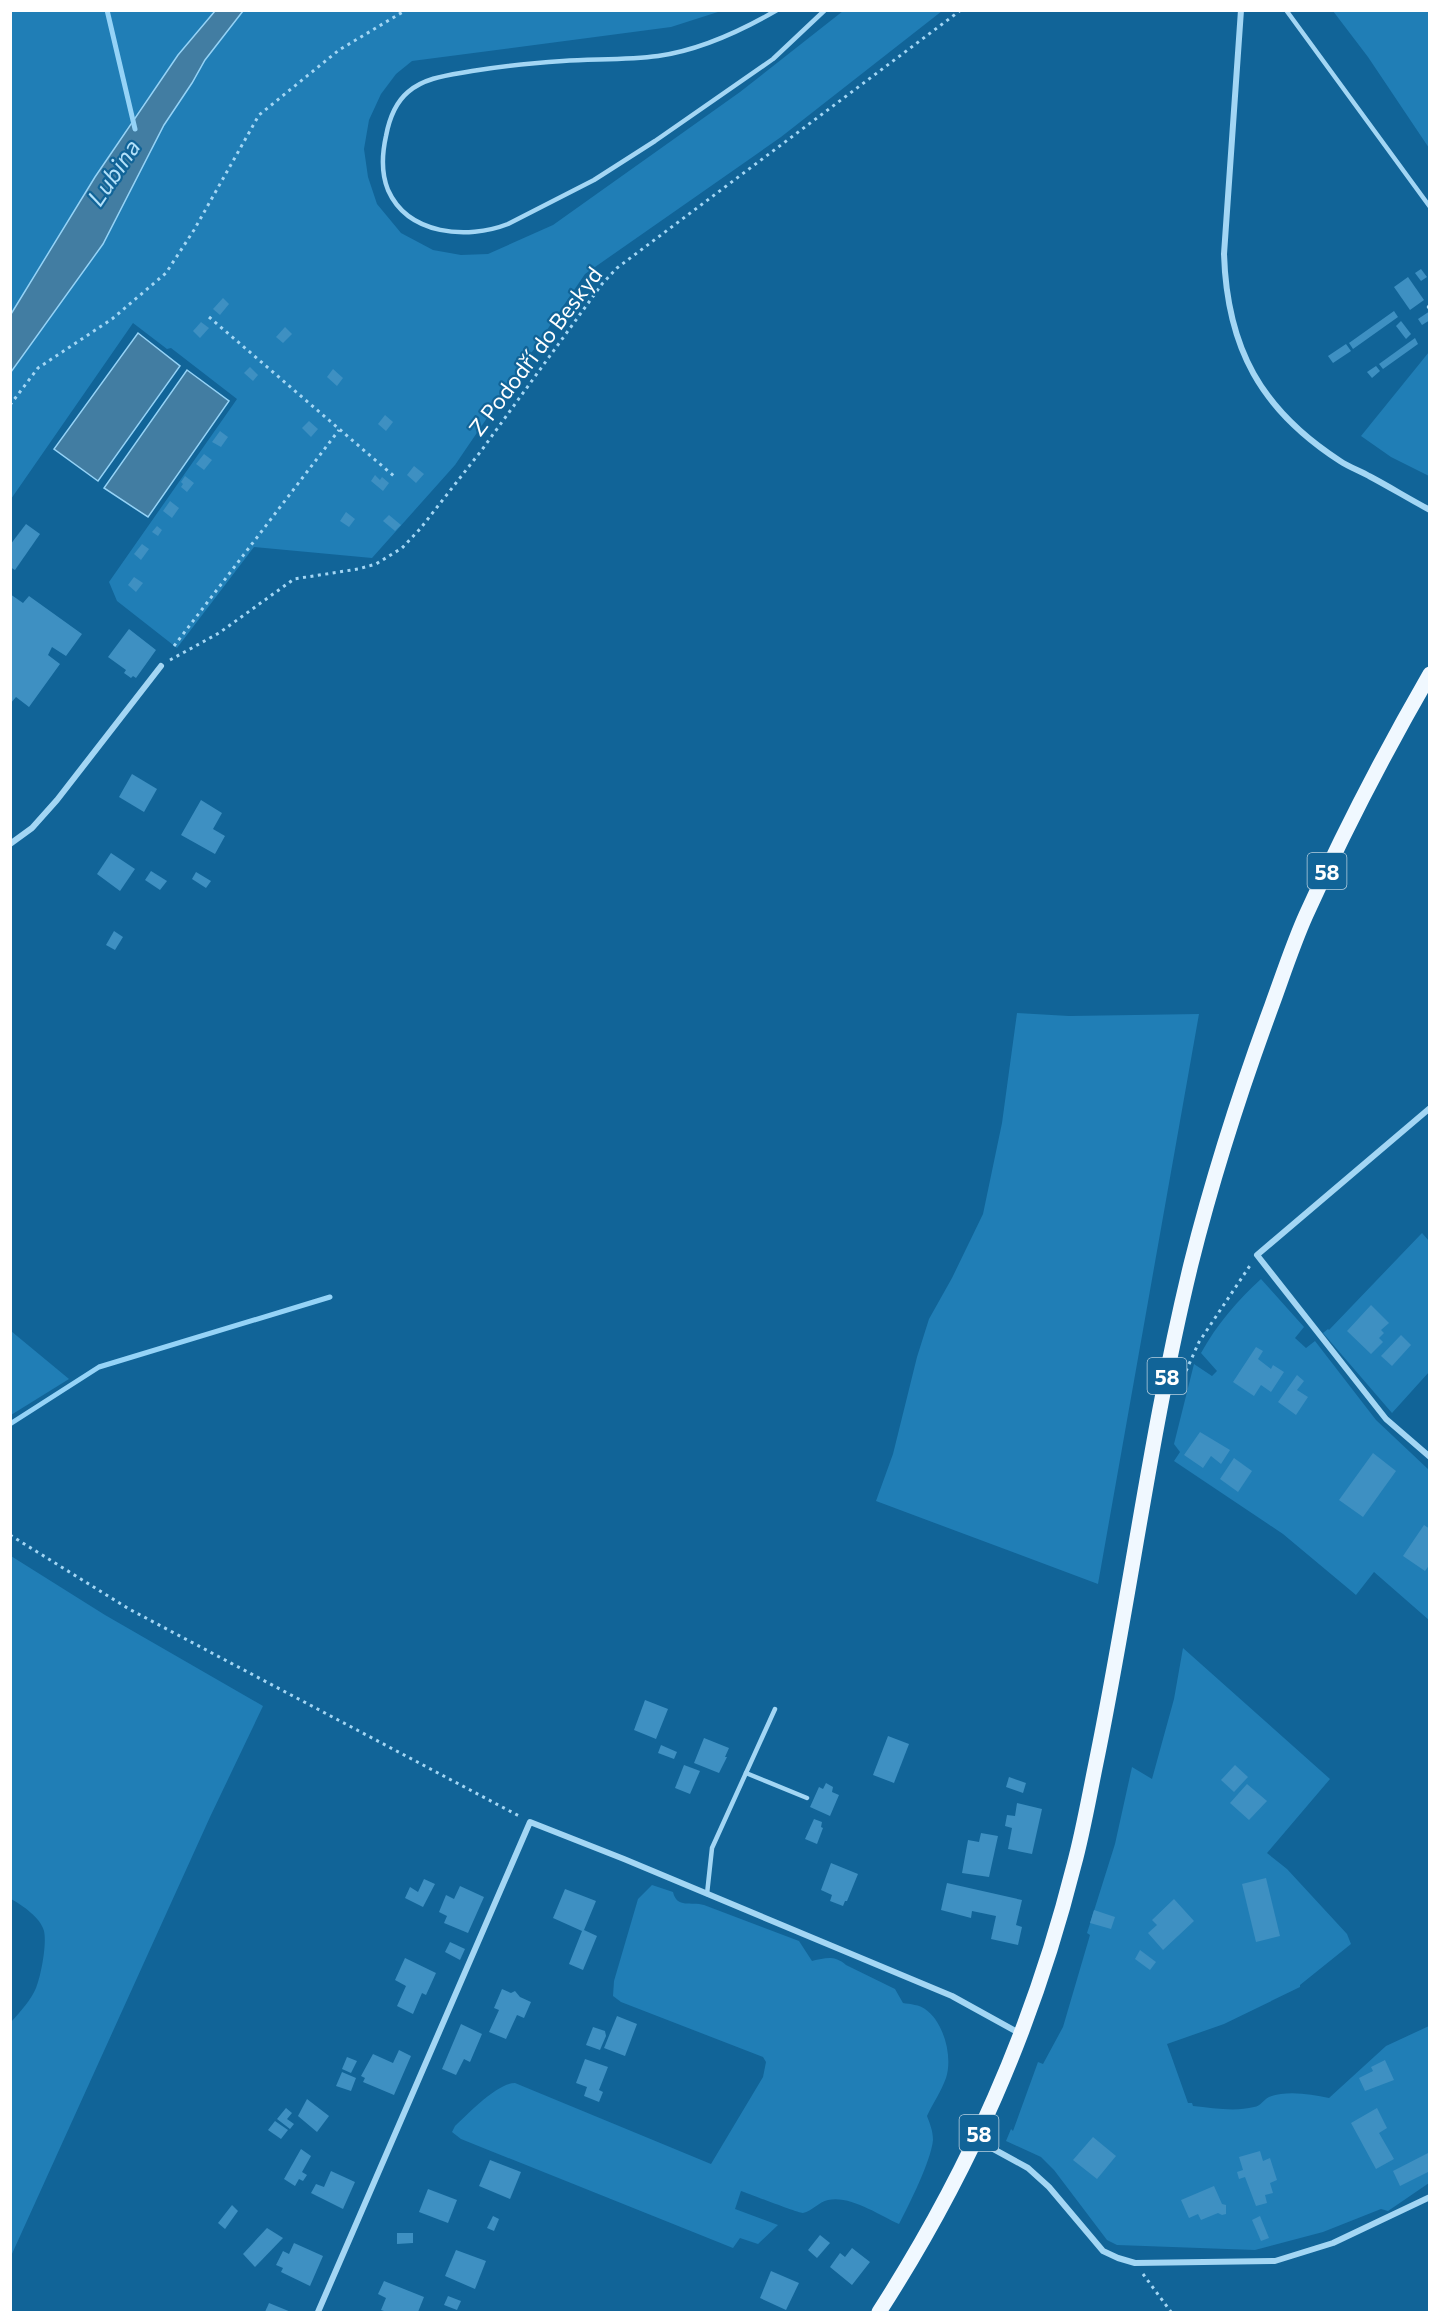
<svg xmlns="http://www.w3.org/2000/svg" width="1440" height="2323" viewBox="0 0 1440 2323" font-family="Commissioner,sans-serif">
<style>
.green{fill:#207eb6}
.water{fill:#427da2;stroke:#95d3f7;stroke-width:1.5}
.lines{fill:none;stroke-linecap:round;stroke-linejoin:round}
.stream{stroke:#95d3f7;stroke-width:5}
.building{fill:#3e90c2}
.path{stroke:#a3d6f4;stroke-width:3;stroke-dasharray:3 4.5;stroke-linecap:butt}
.lane{stroke:#a3d6f4;stroke-width:4.5}
.street{stroke:#a3d6f4;stroke-width:6}
.primary{stroke:#f0f8ff;stroke-width:15}
.labels{text-anchor:middle;dominant-baseline:central;stroke-width:4.5;stroke-linejoin:round;paint-order:stroke}
.shield{fill:#116498;stroke:#b8d0e0;stroke-width:1.5}
.shield-label{font-size:21px;font-weight:bold;fill:#fff}
.street-label{font-size:22px;fill:#fff;stroke:#116498}
.water-label{font-size:24px;font-style:italic;fill:#b3e1fa;stroke:#116498}
</style>
<rect width="100%" height="100%" fill="#116498"/>
<g class="green">
<path d="M11,11H215C136,103 75,211 11,314Z"/>
<path d="M243,11H721L671,27L412,61L396,74L381,94L369,120L364,149L368,177L377,204L401,233L433,250L461,255L488,254L553,225L740,92L843,11H942L781,137L585,274L455,465L372,558L254,547L177,648L117,601L109,582L237,399L171,348L167,349L133,323L11,499V372L37,336L141,168L164,125L192,83L205,60Z"/>
<path d="M1333,11H1429V148L1368,57Z"/>
<path d="M1429,352V476L1391,457L1361,436Z"/>
<path d="M1017,1013L1069,1016L1199,1014L1098,1584L876,1501L893,1454L917,1357L929,1319L952,1278L983,1214L1002,1123Z"/>
<path d="M1422,1233L1429,1241V1372L1392,1413L1323,1333L1328,1329L1329,1330Z"/>
<path d="M1261,1279L1304,1327L1295,1338L1306,1348L1315,1341L1376,1420L1429,1470V1620L1374,1572L1356,1595L1283,1534L1174,1461L1180,1452L1174,1444L1194,1364L1212,1376L1217,1371L1201,1353C1217,1324 1237,1301 1261,1279Z"/>
<path d="M11,1331L69,1379L11,1415H10Z"/>
<path d="M11,1556L105,1615L263,1706L210,1817L11,2256V2022C20,2012 31,2000 36,1988C41,1976 47,1944 44,1931C41,1918 22,1905 11,1899Z"/>
<path d="M1183,1648L1330,1779L1267,1853L1287,1869L1347,1934L1351,1944L1300,1985V1987L1224,2024L1167,2044L1188,2103H1192L1193,2106C1213,2108 1235,2112 1254,2107C1261,2106 1263,2100 1269,2097C1287,2090 1310,2094 1329,2098L1386,2046L1429,2026V2183L1388,2211L1381,2209L1323,2232L1255,2250L1117,2245L1107,2240L1054,2170L1041,2157L1006,2141L1011,2129L1013,2131L1038,2062L1043,2064L1063,2027L1090,1935L1087,1933L1115,1844L1132,1767L1152,1779L1174,1699Z"/>
<path d="M652,1885L673,1892C677,1909 691,1901 704,1905L799,1941L812,1961C826,1958 834,1955 846,1965L895,1989L903,2003C910,2004 920,2005 925,2009C944,2022 953,2057 946,2078C941,2092 933,2103 927,2116C930,2124 933,2131 933,2140C931,2161 909,2205 899,2224C879,2215 850,2195 828,2200C819,2202 812,2211 803,2213C800,2214 750,2194 741,2191L735,2209L778,2225L758,2244L740,2238L733,2248L461,2139L452,2132L455,2126C468,2114 497,2083 515,2083L711,2164L763,2077L766,2062L763,2057L621,2002L613,1996L614,1981L638,1899Z"/>
</g>
<g class="water">
<path d="M215,11H243L205,60L192,83L164,125L103,244L11,372V314L95,177L178,55Z"/>
<path d="M138,333L180,366L98,481L54,449Z"/>
<path d="M187,370L229,401L148,517L104,488Z"/>
</g>
<g class="lines">
<g class="stream">
<path d="M107,10L135,129"/>
<path d="M10,1424L99,1367L330,1297"/>
</g>
</g>
<g class="building">
<path d="M1421,269L1427,277L1421,281L1415,273Z"/>
<path d="M1408,277L1424,300L1410,310L1394,287Z"/>
<path d="M223,298L229,304L220,315L213,309Z"/>
<path d="M1394,311L1398,317L1353,349L1349,343Z"/>
<path d="M1430,311V320L1422,325L1418,319Z"/>
<path d="M1401,321L1411,334L1406,339L1396,326Z"/>
<path d="M201,322L209,328L200,338L193,331Z"/>
<path d="M285,327L292,334L283,343L276,337Z"/>
<path d="M1415,338L1418,344L1383,369L1379,364Z"/>
<path d="M1346,344L1351,351L1333,363L1328,356Z"/>
<path d="M1376,366L1380,371L1372,378L1367,372Z"/>
<path d="M250,367L258,375L253,381L244,373Z"/>
<path d="M333,369L343,378L337,386L327,377Z"/>
<path d="M385,415L393,422L386,431L378,424Z"/>
<path d="M309,421L318,429L311,437L302,428Z"/>
<path d="M220,431L228,437L221,447L212,442Z"/>
<path d="M204,454L212,460L204,470L196,464Z"/>
<path d="M414,466L424,474L416,483L407,475Z"/>
<path d="M375,475L380,480L382,477L389,483L383,491L371,481Z"/>
<path d="M185,476L194,483L187,492L181,487L183,484L181,482Z"/>
<path d="M170,501L179,508L172,518L163,511Z"/>
<path d="M346,512L355,519L349,527L340,521Z"/>
<path d="M389,515L401,525L395,531L383,521Z"/>
<path d="M26,524L40,534L15,570L10,567V545Z"/>
<path d="M157,526L162,530L158,536L152,532Z"/>
<path d="M142,544L149,549L141,560L134,554Z"/>
<path d="M134,577L143,583L136,592L128,585Z"/>
<path d="M10,594L23,603L29,596L82,634L66,656L52,647L48,655L60,664L29,707L16,697L10,704Z"/>
<path d="M129,629L156,650L136,678L133,676L131,678L124,673L126,670L108,657Z"/>
<path d="M132,774L157,789L144,812L119,797Z"/>
<path d="M201,800L222,813L213,829L225,836L215,854L181,835Z"/>
<path d="M111,853L135,869L120,891L97,874Z"/>
<path d="M151,871L167,881L160,890L145,880Z"/>
<path d="M196,872L211,881L206,888L192,879Z"/>
<path d="M114,931L123,937L115,950L106,945Z"/>
<path d="M1371,1305L1389,1323L1381,1330L1384,1333L1379,1338L1383,1342L1371,1354L1347,1331Z"/>
<path d="M1401,1335L1411,1345L1392,1366L1381,1356Z"/>
<path d="M1256,1347L1263,1351L1258,1359L1271,1369L1273,1365L1284,1372L1271,1392L1261,1385L1254,1396L1233,1382Z"/>
<path d="M1297,1375L1304,1381L1297,1390L1308,1397L1296,1415L1278,1402Z"/>
<path d="M1200,1432L1230,1450L1221,1464L1211,1456L1203,1468L1184,1455Z"/>
<path d="M1373,1453L1396,1471L1363,1517L1339,1500Z"/>
<path d="M1234,1458L1252,1471L1238,1492L1220,1479Z"/>
<path d="M1424,1525L1430,1529V1564L1425,1571L1403,1556Z"/>
<path d="M645,1700L668,1709L656,1739L634,1730Z"/>
<path d="M888,1736L909,1744L894,1783L873,1775Z"/>
<path d="M704,1738L729,1748L725,1757H727L719,1773L694,1763Z"/>
<path d="M661,1745L677,1752L674,1759L658,1753Z"/>
<path d="M684,1765L700,1771L690,1794L675,1788Z"/>
<path d="M1235,1765L1248,1777L1234,1792L1221,1780Z"/>
<path d="M1009,1777L1026,1783L1023,1793L1006,1787Z"/>
<path d="M826,1783L833,1787L832,1792L839,1795L830,1816L810,1807L819,1787L823,1789Z"/>
<path d="M1247,1784L1267,1801L1249,1820L1230,1803Z"/>
<path d="M1017,1803L1042,1809L1032,1854L1008,1849L1012,1828L1005,1826L1007,1815L1015,1816Z"/>
<path d="M814,1819L822,1822L821,1827L823,1828L817,1844L805,1839Z"/>
<path d="M981,1833L998,1836L989,1877L962,1873L968,1840L979,1842Z"/>
<path d="M831,1863L858,1874L847,1901H845L843,1906L830,1901L832,1895L821,1890Z"/>
<path d="M1266,1878L1280,1936L1256,1942L1242,1884Z"/>
<path d="M424,1879L435,1884L423,1907L405,1898L410,1887L418,1892Z"/>
<path d="M947,1883L1022,1900L1016,1925L1022,1927L1018,1945L991,1939L996,1916L972,1911L971,1918L941,1910Z"/>
<path d="M460,1886L484,1897L468,1933L444,1923L447,1916L439,1912L446,1895L454,1899Z"/>
<path d="M565,1889L596,1901L584,1930L597,1936L583,1970L569,1964L582,1931L553,1918Z"/>
<path d="M1174,1899L1194,1921L1163,1950L1148,1933L1157,1925L1152,1920Z"/>
<path d="M1094,1910L1115,1917L1111,1929L1090,1923Z"/>
<path d="M450,1942L465,1949L460,1960L445,1952Z"/>
<path d="M1140,1950L1156,1962L1150,1970L1135,1959Z"/>
<path d="M405,1958L436,1973L426,1995L422,1993L413,2014L397,2006L406,1986L395,1980Z"/>
<path d="M502,1989L511,1993L515,1991L520,1997L531,2002L524,2018L517,2015L506,2039L489,2032L499,2010L494,2008Z"/>
<path d="M617,2016L637,2024L625,2056L604,2048Z"/>
<path d="M461,2024L482,2034L470,2062L464,2059L456,2075L442,2069Z"/>
<path d="M593,2027L605,2031L606,2036L600,2050L586,2045Z"/>
<path d="M399,2050L411,2056L394,2095L363,2082L365,2078L361,2076L373,2054L393,2063Z"/>
<path d="M347,2057L357,2061L351,2073L342,2069Z"/>
<path d="M585,2059L608,2067L599,2090L603,2092L599,2102L584,2096L587,2087L576,2083Z"/>
<path d="M1385,2060L1394,2080L1365,2091L1359,2078L1373,2071L1371,2067Z"/>
<path d="M342,2072L356,2078L351,2091L336,2086Z"/>
<path d="M307,2099L329,2116L317,2132L298,2116Z"/>
<path d="M286,2108L292,2113L287,2119L294,2124L290,2129L277,2119Z"/>
<path d="M1377,2108L1387,2128L1379,2133L1394,2159L1376,2169L1351,2123Z"/>
<path d="M275,2121L288,2130L281,2139L268,2130Z"/>
<path d="M1093,2137L1116,2156L1097,2179L1073,2160Z"/>
<path d="M301,2149L311,2156L302,2172L307,2175L303,2181L299,2179L295,2186L284,2179Z"/>
<path d="M1260,2151L1263,2161L1270,2158L1277,2180L1270,2183L1273,2193L1265,2195L1267,2203L1256,2206L1245,2177L1239,2179L1237,2172L1243,2170L1239,2157Z"/>
<path d="M1430,2152V2171L1400,2186L1393,2171Z"/>
<path d="M490,2160L521,2172L510,2199L479,2186Z"/>
<path d="M331,2171L355,2182L343,2209L311,2193L316,2184L324,2187Z"/>
<path d="M1214,2186L1222,2204L1226,2205V2214L1222,2215L1218,2213L1201,2220L1198,2214L1189,2218L1181,2200Z"/>
<path d="M428,2189L457,2200L448,2223L419,2212Z"/>
<path d="M232,2205L238,2211L225,2229L218,2223Z"/>
<path d="M493,2216L499,2219L494,2231L487,2228Z"/>
<path d="M1260,2216L1269,2238L1261,2241L1252,2220Z"/>
<path d="M267,2228L283,2238L255,2267L243,2254Z"/>
<path d="M397,2233H413V2243L397,2244Z"/>
<path d="M820,2235L830,2243L817,2258L808,2250Z"/>
<path d="M294,2243L323,2256L310,2286L281,2272L283,2268L276,2265L283,2251L289,2254Z"/>
<path d="M852,2248L870,2262L852,2285L830,2267L840,2253L845,2257Z"/>
<path d="M456,2250L486,2261L475,2289L445,2276Z"/>
<path d="M771,2271L799,2283L786,2310L760,2298Z"/>
<path d="M384,2281L424,2297L418,2312H387L381,2310L386,2298L378,2294Z"/>
<path d="M448,2296L461,2301L457,2310L444,2305Z"/>
<path d="M269,2303L291,2312H265Z"/>
</g>
<g class="lines">
<g class="path">
<path d="M209,317L395,477"/>
<path d="M10,405L38,368L112,319L166,273L194,230L259,115L339,50L406,10"/>
<path d="M174,646L339,430"/>
<path d="M170,660L219,633L294,579L358,569L376,564L402,548L420,529L481,451L602,284L617,268L961,10"/>
<path d="M1186,1371L1199,1342L1251,1264"/>
<path d="M10,1535L129,1609L521,1817"/>
<path d="M1143,2274L1171,2312"/>
</g>
<g class="lane">
<path d="M777,10C741,31 700,50 658,56C627,60 594,59 563,61C532,63 502,66 472,71C450,75 425,77 408,92C395,103 389,120 386,136C382,154 381,173 388,190C408,235 467,240 508,224L594,180L655,141L773,59L825,10"/>
<path d="M1286,10L1430,207"/>
<path d="M1429,307L1430,306"/>
<path d="M746,1773L807,1798"/>
<path d="M707,1894L712,1848L775,1709"/>
</g>
<g class="street">
<path d="M1241,10L1224,254C1227,348 1261,410 1340,461C1349,467 1360,471 1369,476C1390,487 1409,499 1430,510"/>
<path d="M10,844L32,828L57,800L161,666"/>
<path d="M1430,1108L1257,1255L1386,1419L1430,1457"/>
<path d="M977,2140L1028,2168L1049,2187L1103,2251L1118,2258L1135,2263L1275,2261L1333,2243L1430,2197"/>
<path d="M318,2312L530,1822L624,1859L952,1996L1019,2033"/>
</g>
<path class="primary" d="M879,2312C969,2172 1033,2028 1074,1865C1083,1832 1089,1797 1096,1763C1130,1597 1151,1428 1191,1264C1213,1176 1241,1089 1272,1005C1283,975 1293,944 1306,915C1343,833 1385,752 1430,674"/>
</g>
<g class="labels">
<g class="shield">
<rect x="1307.5" y="853" width="39" height="36" rx="4.5"/>
<rect x="1147.5" y="1358" width="39" height="36" rx="4.5"/>
<rect x="959.5" y="2115" width="39" height="36" rx="4.5"/>
</g>
<g class="shield-label">
<text x="1327" y="871">58</text>
<text x="1167" y="1376">58</text>
<text x="979" y="2133">58</text>
</g>
<g class="street-label">
<text transform="translate(535 351) rotate(-53)">Z Pododří do Beskyd</text>
</g>
<g class="water-label">
<text transform="translate(113 172) rotate(-56)">Lubina</text>
</g>
</g>
<rect width="1440" height="2323" fill="none" stroke="#ffffff" stroke-width="24"/>
</svg>
